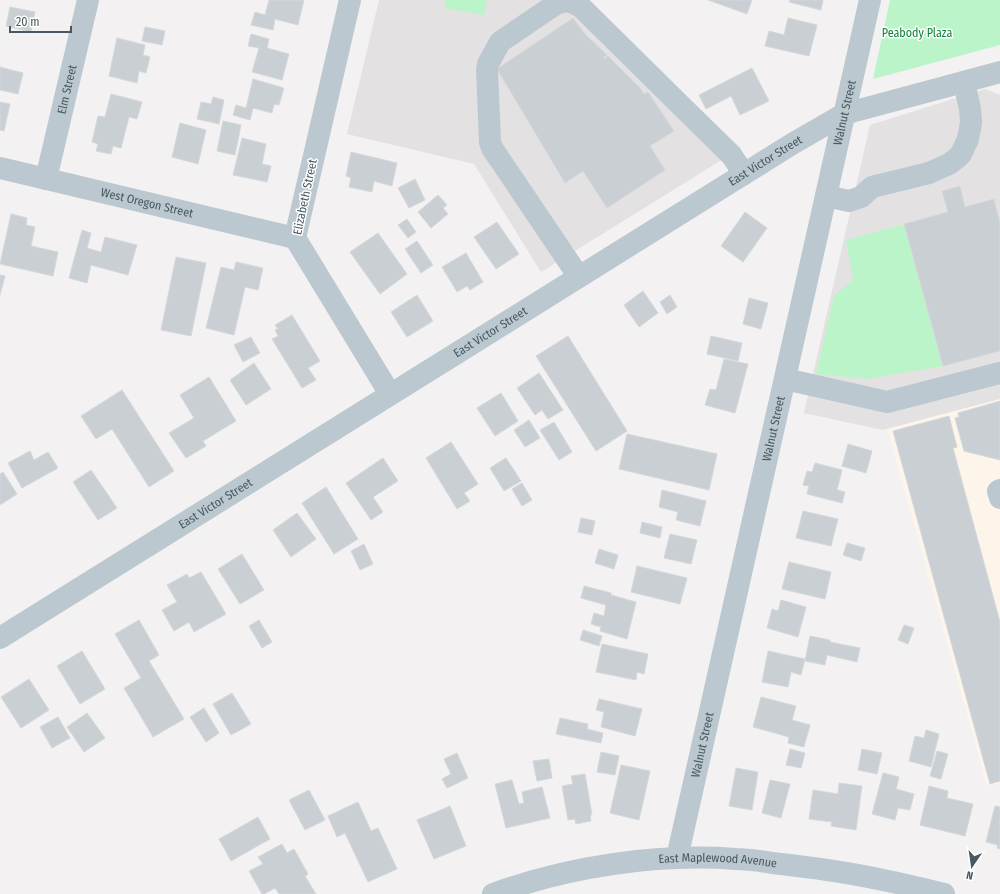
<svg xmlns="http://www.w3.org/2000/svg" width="1000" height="894" viewBox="0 0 1000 894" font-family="'Fira Sans Condensed',sans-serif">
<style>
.commercial{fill:#fef5ea}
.education{fill:#e4e1e3}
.green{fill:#bcf4ca}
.building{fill:#cacfd4;stroke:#d4d8dd}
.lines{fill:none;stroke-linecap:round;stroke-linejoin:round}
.minor{stroke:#bbc8cf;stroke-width:22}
.labels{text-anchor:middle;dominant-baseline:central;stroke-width:3;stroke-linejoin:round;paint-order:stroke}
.park-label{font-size:12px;fill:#0e8539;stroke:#fff}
.street-label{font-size:12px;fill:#475860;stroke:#fff}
</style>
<rect width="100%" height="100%" fill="#f3f1f1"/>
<path class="commercial" d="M1000,399V783L987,786L887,428Z"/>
<g class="education">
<path d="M379,0H589L588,2L741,148L541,272L474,164L347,134Z"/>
<path d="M985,89L1000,95V399L883,430L804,413L870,125Z"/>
</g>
<g class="green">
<path d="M446,0H487L484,15L445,8Z"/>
<path d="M890,0H1000V45L873,79Z"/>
<path d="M904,224L943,366L867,379L816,374L834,296L853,280L846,240Z"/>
</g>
<g class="building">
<path d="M269,0H304L298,25L275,19L273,30L251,25L255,12L265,15Z"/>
<path d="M708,0H752L747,14Z"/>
<path d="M790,0H823L821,10L789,2Z"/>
<path d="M10,7L35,12L31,32L6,26Z"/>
<path d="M573,18L585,34L607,55L603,58L604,59L608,56L640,88L644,94L648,92L674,131L650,146L665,170L607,208L583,171L565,183L497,69Z"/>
<path d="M788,18L817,25L809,56L765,46L769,31L784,35Z"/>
<path d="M145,27L165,31L162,45L142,41Z"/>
<path d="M251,34L269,39L267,48L289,54L282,80L252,72L259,48L248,46Z"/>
<path d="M117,38L145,45L143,55L150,57L146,73L139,71L137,83L109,76Z"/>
<path d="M0,67L23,73L18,94L0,90Z"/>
<path d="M752,68L769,101L740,115L731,96L706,109L699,95Z"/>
<path d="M253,79L284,88L279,105L274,104L272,113L253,108L250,120L233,115L236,105L246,108Z"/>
<path d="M111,94L142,102L137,119L129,117L121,148L113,146L111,154L96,151L98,144L92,142L98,116L105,117Z"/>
<path d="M213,97L224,100L219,124L197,119L201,102L211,104Z"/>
<path d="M0,102L10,104L4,131L0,130Z"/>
<path d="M223,121L241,125L235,155L217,151Z"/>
<path d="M180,123L206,130L198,164L172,157Z"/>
<path d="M242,138L266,144L262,164L271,166L267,182L233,175Z"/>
<path d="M351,152L397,163L392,186L374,181L372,192L349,187L351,178L346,176Z"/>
<path d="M415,179L425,200L409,208L398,188Z"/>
<path d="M960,186L965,207L994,199L1000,223V351L943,366L904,224L948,212L942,191Z"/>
<path d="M438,195L447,205L443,208L448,214L431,228L418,212Z"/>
<path d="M745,212L767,228L743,262L721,246Z"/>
<path d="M11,214L27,218L26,225L35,227L31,246L58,252L53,276L0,264Z"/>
<path d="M407,219L416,232L408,238L398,225Z"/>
<path d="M497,222L519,254L496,269L474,237Z"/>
<path d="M82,230L91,233L87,248L101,252L105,237L137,245L128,275L91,265L87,283L69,278Z"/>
<path d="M378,233L407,274L380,294L350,252Z"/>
<path d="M417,241L433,265L421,273L405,249Z"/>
<path d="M466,253L483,282L470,290L467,286L457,292L442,267Z"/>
<path d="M176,257L206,263L191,336L161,330Z"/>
<path d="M236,262L263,268L258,290L245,287L234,335L206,328L221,267L234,270Z"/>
<path d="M0,275L5,276L0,295Z"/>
<path d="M643,291L658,313L639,327L624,305Z"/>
<path d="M417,295L433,321L407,337L391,312Z"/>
<path d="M670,295L677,307L667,314L660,302Z"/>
<path d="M749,298L768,303L761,329L743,324Z"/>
<path d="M292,315L320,361L308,368L316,380L302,388L272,339L278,336L275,330L278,329L275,325Z"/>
<path d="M568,336L627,431L596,451L536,356Z"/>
<path d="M711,336L742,343L738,361L707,354Z"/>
<path d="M251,337L260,353L243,362L234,345Z"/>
<path d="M724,359L748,364L735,413L705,405L710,389L716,390Z"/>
<path d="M254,363L271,389L246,405L230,380Z"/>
<path d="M539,373L563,410L548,419L542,410L535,415L517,388Z"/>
<path d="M209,377L236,421L203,441L206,446L186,458L169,433L194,418L180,395Z"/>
<path d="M122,390L174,471L149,487L112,429L96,439L81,416Z"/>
<path d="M501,393L518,421L495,436L477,408Z"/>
<path d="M1000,401V460L964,451L955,418L959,417L958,413Z"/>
<path d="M949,416L957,447L953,448L1000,622V781L990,784L893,431Z"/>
<path d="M529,420L540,438L525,447L514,430Z"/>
<path d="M554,422L572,452L559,460L540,430Z"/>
<path d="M627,434L717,454L709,490L619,469Z"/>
<path d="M451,442L478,484L464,493L470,501L457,509L426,458Z"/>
<path d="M848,444L872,451L866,473L842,466Z"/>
<path d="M30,451L34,460L48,452L58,468L22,488L8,463Z"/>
<path d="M383,458L398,481L373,497L383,512L371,520L346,483Z"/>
<path d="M506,458L521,481L504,491L490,468Z"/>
<path d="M815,463L842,470L837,490L845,492L842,503L807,494L809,486L803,485L807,471L812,472Z"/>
<path d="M91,470L117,508L98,520L73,482Z"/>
<path d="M3,472L17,494L0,505V474Z"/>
<path d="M522,483L532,500L522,506L512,489Z"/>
<path d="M326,487L358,539L334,554L302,503Z"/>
<path d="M662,490L706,501L700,526L676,520L678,512L659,507Z"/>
<path d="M803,511L838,519L831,546L796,538Z"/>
<path d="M297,513L316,539L291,557L273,530Z"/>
<path d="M581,518L595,521L592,535L578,532Z"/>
<path d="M642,522L662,527L660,538L640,533Z"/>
<path d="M670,534L697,540L691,564L664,558Z"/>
<path d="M847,543L865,548L861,561L843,555Z"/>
<path d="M364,544L373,564L360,570L351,551Z"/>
<path d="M599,549L618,555L614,569L595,563Z"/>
<path d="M242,554L264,590L240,604L218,569Z"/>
<path d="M789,562L831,572L825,599L782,589Z"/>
<path d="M637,566L687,578L680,604L631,592Z"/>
<path d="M201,572L226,614L194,632L189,622L174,631L162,610L177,602L167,585L187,574L189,578Z"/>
<path d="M584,586L611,593V595L636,602L627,639L600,631L601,627L591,624L594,613L604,616L606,605L581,598Z"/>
<path d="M781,600L806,607L798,637L767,628L772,609L778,611Z"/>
<path d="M139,620L159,655L149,661L184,719L153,737L124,688L141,678L115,634Z"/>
<path d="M259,620L272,642L262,648L249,626Z"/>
<path d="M904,625L914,628L908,644L898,640Z"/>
<path d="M583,630L602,636L599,646L580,640Z"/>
<path d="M810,636L830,640V642L860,648L857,662L827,655L825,665L805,661Z"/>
<path d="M602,644L648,654L644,674L637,672L636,680L596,672Z"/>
<path d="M82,651L105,689L80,704L57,666Z"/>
<path d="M768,651L805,659L801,675L791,672L788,687L762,682Z"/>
<path d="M29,679L49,710L21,728L1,697Z"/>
<path d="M232,693L251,724L231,735L213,704Z"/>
<path d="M761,697L796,706L792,720L810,725L804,747L788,743L789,737L753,727Z"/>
<path d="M599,699L642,709L635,736L601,727L604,712L596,710Z"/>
<path d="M204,708L219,733L206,742L190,717Z"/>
<path d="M87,713L105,738L84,752L67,727Z"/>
<path d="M58,717L70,738L52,748L40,727Z"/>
<path d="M560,718L588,724L587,729L603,733L601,743L556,734Z"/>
<path d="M926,730L939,734L931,767L909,761L915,736L924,738Z"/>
<path d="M790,749L805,753L801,768L786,765Z"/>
<path d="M862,749L882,753L877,774L858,770Z"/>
<path d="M937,751L948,754L941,779L930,776Z"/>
<path d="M601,752L619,756L615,775L597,772Z"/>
<path d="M457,753L468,778L447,788L442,779L451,774L444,759Z"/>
<path d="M549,759L552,778L537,781L533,761Z"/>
<path d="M621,765L650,771L639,820L610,813Z"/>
<path d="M736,768L758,772L752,810L729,806Z"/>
<path d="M883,773L899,777L896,789L914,794L910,810L898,808L895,820L872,814Z"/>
<path d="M585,774L592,815H590L591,821L576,824L575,819L568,820L562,786L573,784L571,776Z"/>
<path d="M512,780L519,804L524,803L522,792L542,787L550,818L506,828L495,784Z"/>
<path d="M770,780L790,784L781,818L762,813Z"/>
<path d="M839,783L862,786L856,830L831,826L832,822L809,819L813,790L838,794Z"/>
<path d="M929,786L948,791L947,798L973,804L965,836L920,825Z"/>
<path d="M309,790L325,820L305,830L289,800Z"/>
<path d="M358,802L371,831L378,828L397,869L368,882L345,833L337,837L328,816Z"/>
<path d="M450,806L466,846L434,859L417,820Z"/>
<path d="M995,806L1000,807V849L997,848L998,845L986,842Z"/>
<path d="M258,817L270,839L231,861L219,839Z"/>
<path d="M282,844L287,853L294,849L308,874L305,876L316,894H279L275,888L264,894H262L249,871L263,864L258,857Z"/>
</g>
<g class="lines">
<g class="minor">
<path d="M350,0L295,238L390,394"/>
<path id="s1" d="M0,168L295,238"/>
<path id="s2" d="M46,179L88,0"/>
<path d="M826,196L849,201L861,197L872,187L929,173L949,164L957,158L961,154L968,139L971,123L970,109L964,82"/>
<path d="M579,277L492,148L490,142L487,70L488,64L500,42L556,4C567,0 571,1 581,7L732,156L744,174"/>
<path d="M785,379L887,402L1000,373"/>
<path d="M1000,490L998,491L1000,498"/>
<path id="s3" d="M0,638L744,174L792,144L844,114L1000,72"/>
<path id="s4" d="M677,858L870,0"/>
<path id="s5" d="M493,894C567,867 657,853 736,859C748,859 760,861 772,863C809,867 846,872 883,880C903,884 924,889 944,894"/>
</g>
</g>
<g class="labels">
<g class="park-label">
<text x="917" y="33">Peabody Plaza</text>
</g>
<g class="street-label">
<text stroke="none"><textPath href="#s2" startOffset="92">Elm Street</textPath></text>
<text stroke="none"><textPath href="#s4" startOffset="764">Walnut Street</textPath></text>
<text stroke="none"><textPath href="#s3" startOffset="902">East Victor Street</textPath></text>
<text transform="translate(305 197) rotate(-78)">Elizabeth Street</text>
<text stroke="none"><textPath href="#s1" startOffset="151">West Oregon Street</textPath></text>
<text stroke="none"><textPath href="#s3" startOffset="578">East Victor Street</textPath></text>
<text stroke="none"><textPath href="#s4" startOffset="440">Walnut Street</textPath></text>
<text stroke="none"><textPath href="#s3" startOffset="254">East Victor Street</textPath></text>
<text stroke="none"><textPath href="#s4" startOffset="116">Walnut Street</textPath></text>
<text stroke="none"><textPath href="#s5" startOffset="229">East Maplewood Avenue</textPath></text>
</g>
</g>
<g transform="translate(972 866) rotate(193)" stroke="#ffffff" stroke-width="3" paint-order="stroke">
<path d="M0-3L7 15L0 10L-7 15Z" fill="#475860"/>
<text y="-6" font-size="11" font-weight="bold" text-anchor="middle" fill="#475860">N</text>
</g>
<path d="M10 26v6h61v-6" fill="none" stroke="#475860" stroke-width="2"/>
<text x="16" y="26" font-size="12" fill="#475860" stroke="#ffffff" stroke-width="3" paint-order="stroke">20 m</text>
</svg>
